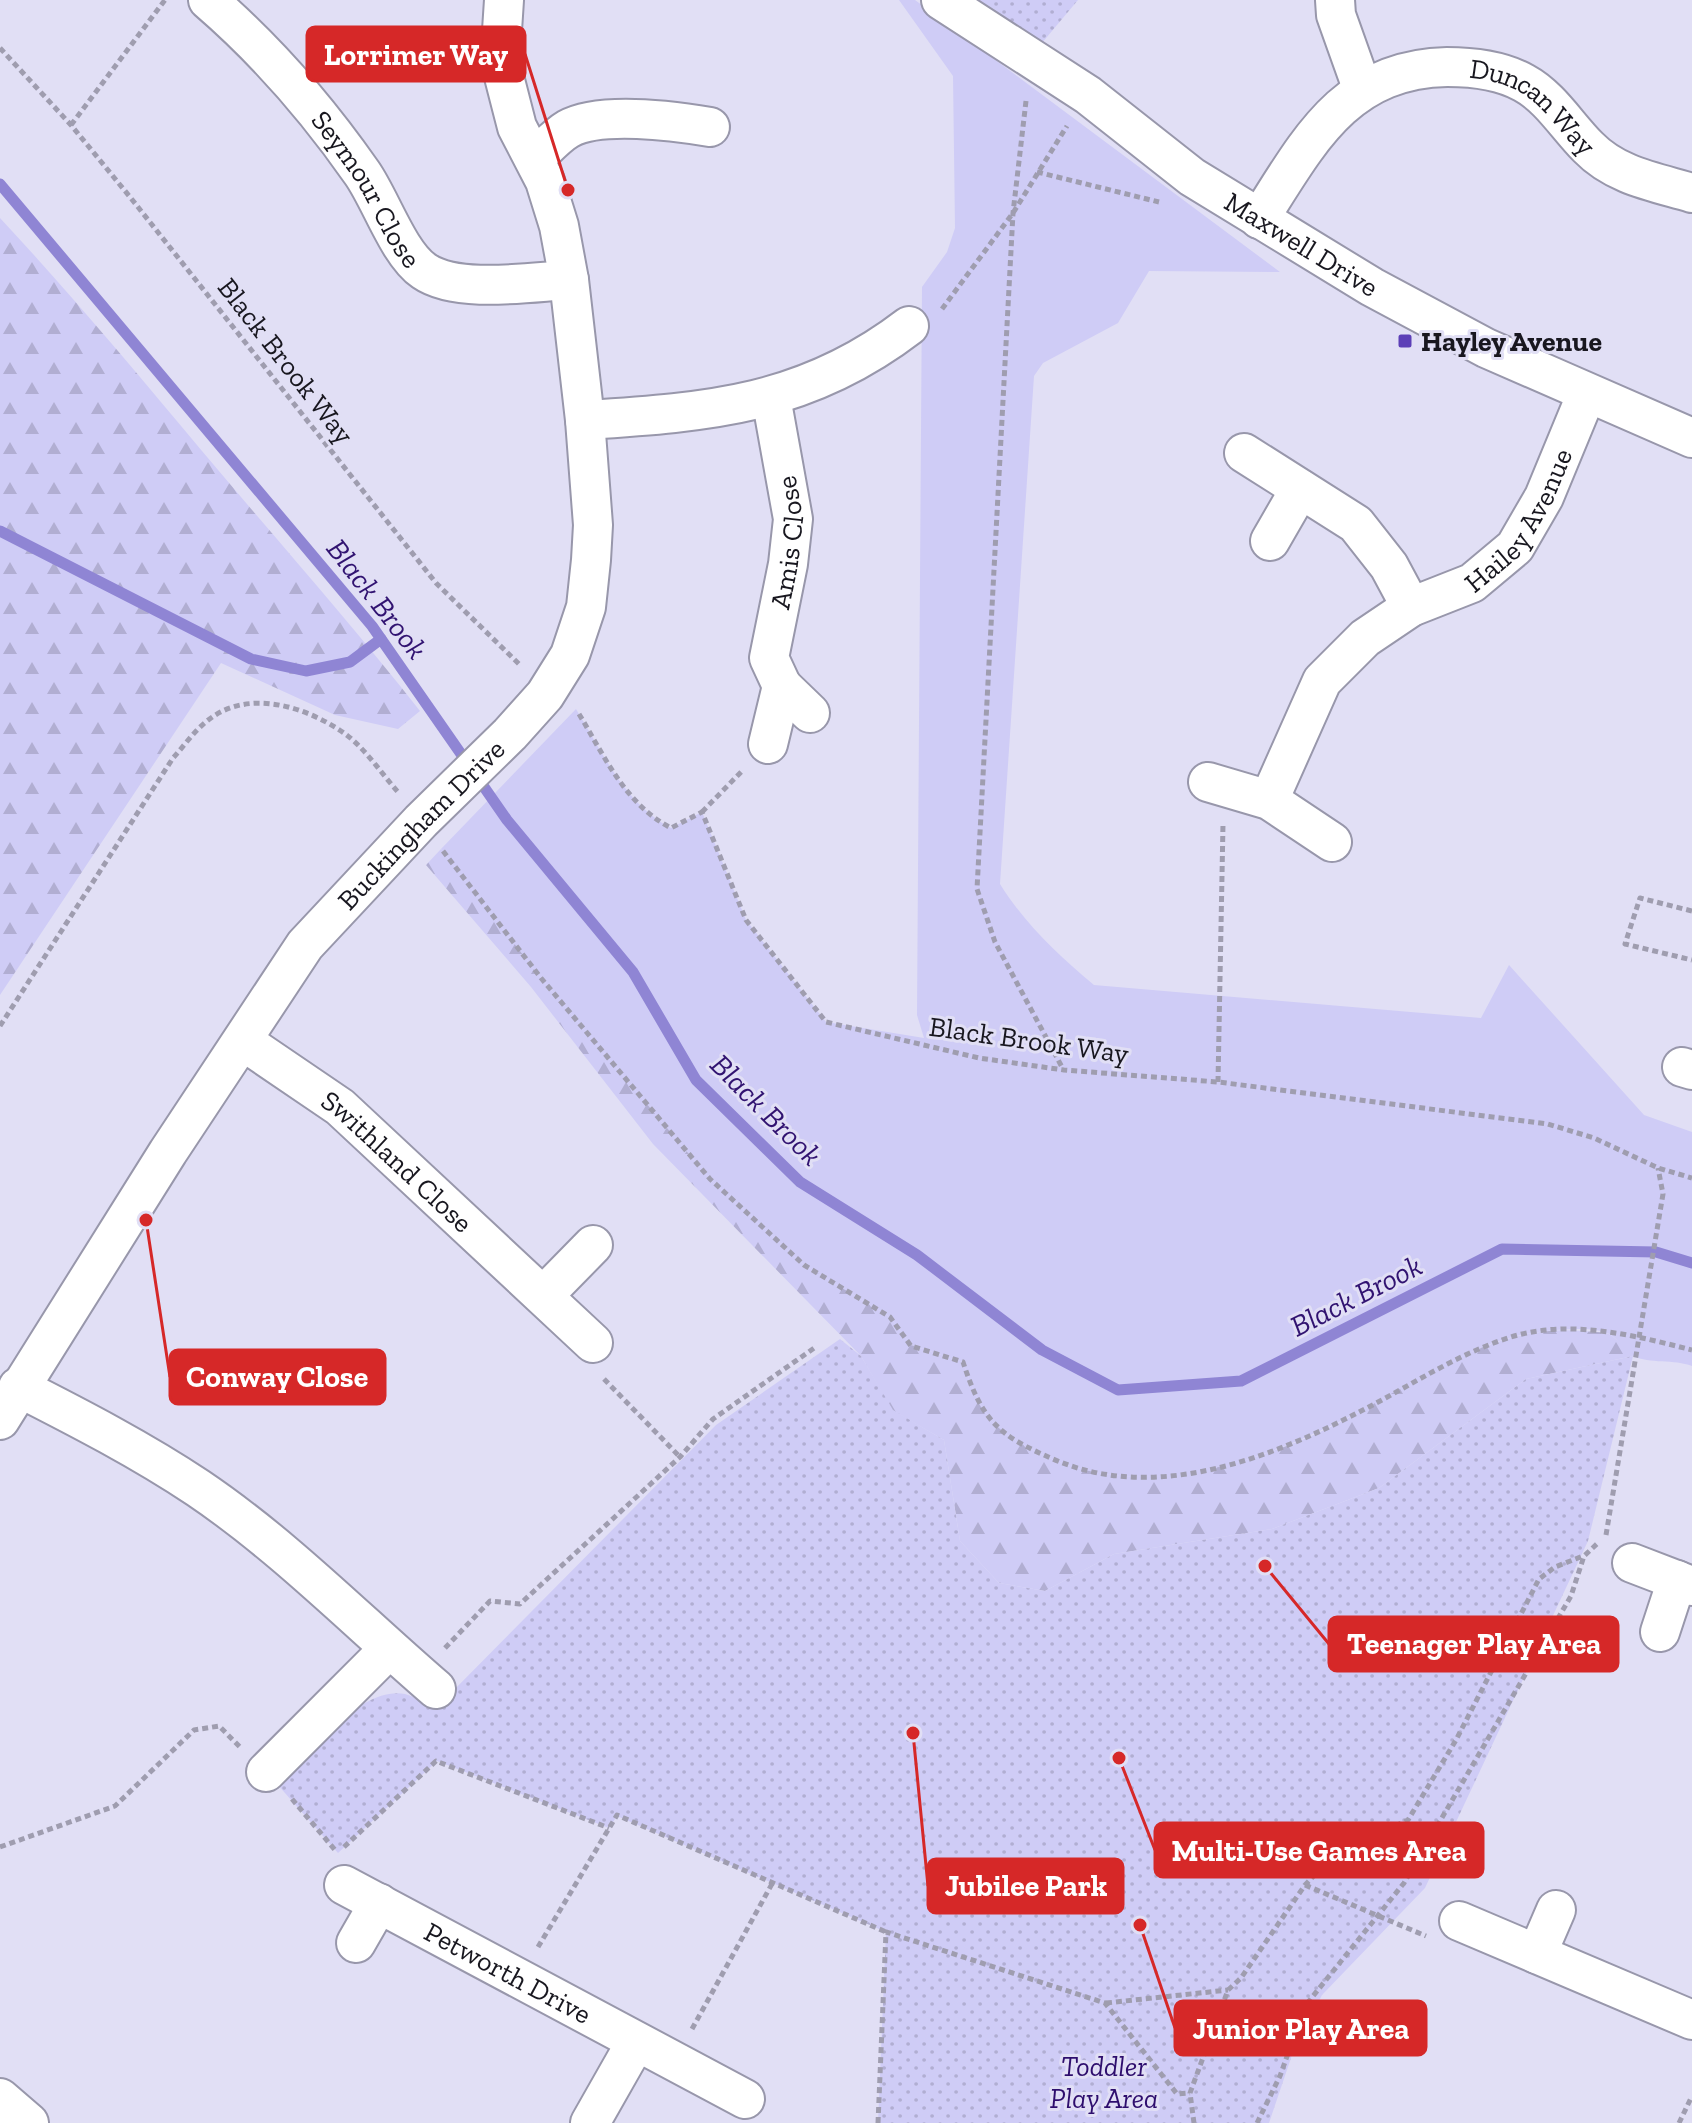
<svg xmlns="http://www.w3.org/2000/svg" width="1692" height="2123" viewBox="0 0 1692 2123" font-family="'Zilla Slab',serif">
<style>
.grass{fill:#cfccf6}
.forest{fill:url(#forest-firs)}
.park{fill:url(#park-dots)}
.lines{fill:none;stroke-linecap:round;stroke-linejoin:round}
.stream{stroke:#8f85d4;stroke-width:11}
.minor-casing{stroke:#9897ab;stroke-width:42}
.path{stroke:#9f9daf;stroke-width:5;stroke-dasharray:6 4;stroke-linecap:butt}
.minor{stroke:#fff;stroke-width:38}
.poi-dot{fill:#5c3fb7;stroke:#e1dff5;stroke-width:3}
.labels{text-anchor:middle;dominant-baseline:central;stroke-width:6;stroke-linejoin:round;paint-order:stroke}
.street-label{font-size:28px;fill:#18171f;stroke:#e1dff5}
.poi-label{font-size:28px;font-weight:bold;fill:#18171f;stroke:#e1dff5;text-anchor:start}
.park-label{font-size:28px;font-style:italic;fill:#2e0e6d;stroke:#e1dff5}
.water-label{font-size:30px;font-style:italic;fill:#311371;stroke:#e1dff5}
.leader{fill:none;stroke:#d62828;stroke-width:3}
.callout-dot{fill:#d62828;stroke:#e1dff5;stroke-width:3}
.callout{fill:#d62828;stroke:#d62828;stroke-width:3}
.callout-label{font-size:30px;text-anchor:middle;font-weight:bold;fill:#fff}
</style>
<defs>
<pattern id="forest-firs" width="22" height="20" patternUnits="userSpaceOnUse" patternTransform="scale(2)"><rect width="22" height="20" fill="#cfccf6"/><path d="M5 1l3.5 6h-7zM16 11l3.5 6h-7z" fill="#b1aed2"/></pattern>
<pattern id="park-dots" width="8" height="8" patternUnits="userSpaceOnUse" patternTransform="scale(2)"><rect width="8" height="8" fill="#cfccf6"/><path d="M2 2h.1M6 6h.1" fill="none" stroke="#b1aed2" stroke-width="1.8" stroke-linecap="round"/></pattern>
</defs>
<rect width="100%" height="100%" fill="#e1dff5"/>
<path class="grass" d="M899,0H915L1280,272L1149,271L1118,323L1043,363L1034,376L1000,884C1025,924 1058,955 1094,985L1481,1018L1509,965L1644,1115L1692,1132V1366C1674,1359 1650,1364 1633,1356C1624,1352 1619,1340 1611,1335C1593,1324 1542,1331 1521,1335C1477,1344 1435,1371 1395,1393C1293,1448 1167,1508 1052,1459C997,1435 982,1419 963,1362L911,1345L890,1317L804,1265L710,1179L541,978L441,849L576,709C603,753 624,803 671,828L702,812L746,920L826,1022L924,1038L917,1015L922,287L947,252L955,228L953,76Z"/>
<g class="forest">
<path d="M0,218C70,293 136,372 202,451C275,538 350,622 420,711L398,729L335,715L221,663L0,995Z"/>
<path d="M441,849L541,978L710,1179L804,1265L890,1317L911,1345L963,1362C982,1419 997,1435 1052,1459C1134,1494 1224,1472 1304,1439C1393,1403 1480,1321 1582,1331C1590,1332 1604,1331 1611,1335C1619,1341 1626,1350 1633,1356L1526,1379L1379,1488L1272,1529L1114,1554L1045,1591L999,1583L960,1541L944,1440L892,1410L861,1356L653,1144L531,987L426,865Z"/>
</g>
<g class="park">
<path d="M959,0H1078L1031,56Z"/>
<path d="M840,1339L861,1356L893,1410L944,1440L960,1541L999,1583L1045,1591L1114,1554L1272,1529L1379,1488L1526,1379L1633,1356L1588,1541L1425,1888L1322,1995L1293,2052L1269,2123H878L886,1932L617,1816L609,1828L437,1761L338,1853L277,1784C307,1755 360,1685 405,1694C413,1696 421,1701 427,1705L445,1699L716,1425Z"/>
</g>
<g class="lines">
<g class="stream">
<path d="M0,184L372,626L507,820L633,972L696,1080L800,1182L917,1255L1042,1350L1118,1390L1241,1381L1502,1249L1656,1252L1692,1263"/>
<path d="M0,531L251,659L306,671L350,662L381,639"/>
</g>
<g class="minor-casing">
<g id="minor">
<path id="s1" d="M208,0C267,51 318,110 362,173C381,200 398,253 424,271C457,294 531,282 569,280"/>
<path id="s2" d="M941,0L1088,95L1192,177L1372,287L1486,348L1692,438"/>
<path d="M1335,0L1336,15L1362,88"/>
<path d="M535,158C545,149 556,136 568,129C600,111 674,121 710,127"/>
<path id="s3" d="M1259,219C1308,143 1344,69 1447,67C1472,67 1501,70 1524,83C1550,97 1567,126 1588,147C1616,176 1655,182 1692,193"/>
<path d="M585,420C710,412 806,405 909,326"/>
<path d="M1244,453L1356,524L1389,566L1411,607"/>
<path d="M1270,541L1300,489"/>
<path d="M782,686L810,713"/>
<path id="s4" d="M768,744L782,686L769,658L788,564L793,519L771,397"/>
<path d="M1208,782L1269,800L1332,842"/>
<path id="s5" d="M1269,800L1322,681L1365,638L1411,607L1472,583L1515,547L1544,497L1587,393"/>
<path id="s6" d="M243,1041L340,1107L593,1343"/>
<path d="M1682,1067L1692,1070"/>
<path d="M544,1295L593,1245"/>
<path d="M18,1387C79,1418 141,1450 198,1488C284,1546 358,1622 436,1689"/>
<path id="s7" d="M0,1420L168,1152L305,945L421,821L510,734L545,695L570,655L586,607L591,560L593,525L585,420L569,280L559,226L545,181L517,127L500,61L504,0"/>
<path d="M1632,1563L1692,1586"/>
<path d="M1660,1632L1677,1580"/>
<path d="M266,1772L389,1649"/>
<path id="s8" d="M344,1885L745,2099"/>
<path d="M1459,1921L1692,2020"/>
<path d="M356,1943L379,1903"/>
<path d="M1537,1954L1556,1910"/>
<path d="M0,2098L29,2123"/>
<path d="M590,2123L636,2042"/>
</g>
</g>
<g class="path">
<path d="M0,48L71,125L130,197L436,583L521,666"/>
<path d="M1026,101L1013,213L977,889L995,942L1063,1069"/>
<path d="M71,125L165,0"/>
<path d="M1037,172L1159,202"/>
<path d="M942,309L1013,213L1067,126"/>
<path d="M579,714C605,757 625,804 671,828L702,812L746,920L826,1022L979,1058L1064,1070L1218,1082L1548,1124L1594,1138L1658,1168L1692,1178"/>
<path d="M702,812L743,770"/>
<path d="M443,851L541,978L710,1179L804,1265L890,1317L911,1346L963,1362C982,1420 997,1435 1053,1459C1156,1504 1271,1458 1365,1409C1415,1383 1464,1350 1518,1335C1575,1320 1637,1336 1692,1350"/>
<path d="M1692,911L1640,898L1625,944L1692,960"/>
<path d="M0,1026L173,758C184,746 194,731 207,721C247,688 305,706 344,733C365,748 381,773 398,792"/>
<path d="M1218,1082L1223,824"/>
<path d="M604,1379L680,1457"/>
<path d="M1606,1535L1663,1194L1658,1168"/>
<path d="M445,1648L490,1601L520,1604L680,1457L713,1419L817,1346"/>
<path d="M292,1799L335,1850"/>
<path d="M0,1847L115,1806L194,1730L219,1726L240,1747"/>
<path d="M344,1847L436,1761L609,1828"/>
<path d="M1305,1885L1426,1936"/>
<path d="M538,1947L617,1815L886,1932"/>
<path d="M1106,2003L1228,1990"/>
<path d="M692,2029L773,1882"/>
<path d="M878,2123L886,1932L1105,2003L1177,2094L1190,2093"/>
<path d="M1194,2123L1190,2093L1228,1990L1241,1978L1305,1885L1323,1866L1362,1841L1408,1820L1456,1740L1539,1579L1555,1567L1583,1556"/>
<path d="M1257,2123L1280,2076L1305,2006L1404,1883L1571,1596L1584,1556L1599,1542"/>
<path d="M1679,2123L1692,2096"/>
</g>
<use href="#minor" class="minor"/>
</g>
<rect class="poi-dot" x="1397" y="333" width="16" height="16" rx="4"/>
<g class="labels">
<g class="street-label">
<text stroke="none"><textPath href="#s3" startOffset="354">Duncan Way</textPath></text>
<text stroke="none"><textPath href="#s1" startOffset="248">Seymour Close</textPath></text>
<text stroke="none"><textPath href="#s2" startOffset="436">Maxwell Drive</textPath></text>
<text transform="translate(286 361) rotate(52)">Black Brook Way</text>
<text stroke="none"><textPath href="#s5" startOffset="392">Hailey Avenue</textPath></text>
<text stroke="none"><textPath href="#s4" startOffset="208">Amis Close</textPath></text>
<text stroke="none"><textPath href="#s7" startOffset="732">Buckingham Drive</textPath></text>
<text transform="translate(1029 1040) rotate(8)">Black Brook Way</text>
<text stroke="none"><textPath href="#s6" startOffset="196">Swithland Close</textPath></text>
<text stroke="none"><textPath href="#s8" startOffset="186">Petworth Drive</textPath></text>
</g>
<g class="poi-label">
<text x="1421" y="341">Hayley Avenue</text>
</g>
<g class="park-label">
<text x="1104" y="2066">Toddler<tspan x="1104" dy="32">Play Area</tspan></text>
</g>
<g class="water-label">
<text transform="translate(377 599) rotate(52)">Black Brook</text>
<text transform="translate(766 1110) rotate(45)">Black Brook</text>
<text transform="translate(1356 1296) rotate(-27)">Black Brook</text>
</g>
</g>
<path class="leader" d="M568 190L525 54M146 1220L170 1377M1265 1566L1329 1644M1119 1758L1155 1850M913 1733L928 1886M1140 1925L1175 2028"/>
<g class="callout-dot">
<circle cx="568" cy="190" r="8"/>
<circle cx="146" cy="1220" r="8"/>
<circle cx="1265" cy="1566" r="8"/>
<circle cx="1119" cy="1758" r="8"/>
<circle cx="913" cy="1733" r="8"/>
<circle cx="1140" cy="1925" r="8"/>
</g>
<g class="callout">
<rect x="307" y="27" width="218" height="54" rx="8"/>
<rect x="170" y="1350" width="215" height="54" rx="8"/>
<rect x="1329" y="1617" width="289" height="54" rx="8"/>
<rect x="1155" y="1823" width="328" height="54" rx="8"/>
<rect x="928" y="1859" width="195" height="54" rx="8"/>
<rect x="1175" y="2001" width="251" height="54" rx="8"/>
</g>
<g class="callout-label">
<text x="416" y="65">Lorrimer Way</text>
<text x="277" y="1387">Conway Close</text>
<text x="1474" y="1654">Teenager Play Area</text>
<text x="1319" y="1861">Multi-Use Games Area</text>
<text x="1026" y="1896">Jubilee Park</text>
<text x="1301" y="2039">Junior Play Area</text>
</g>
</svg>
